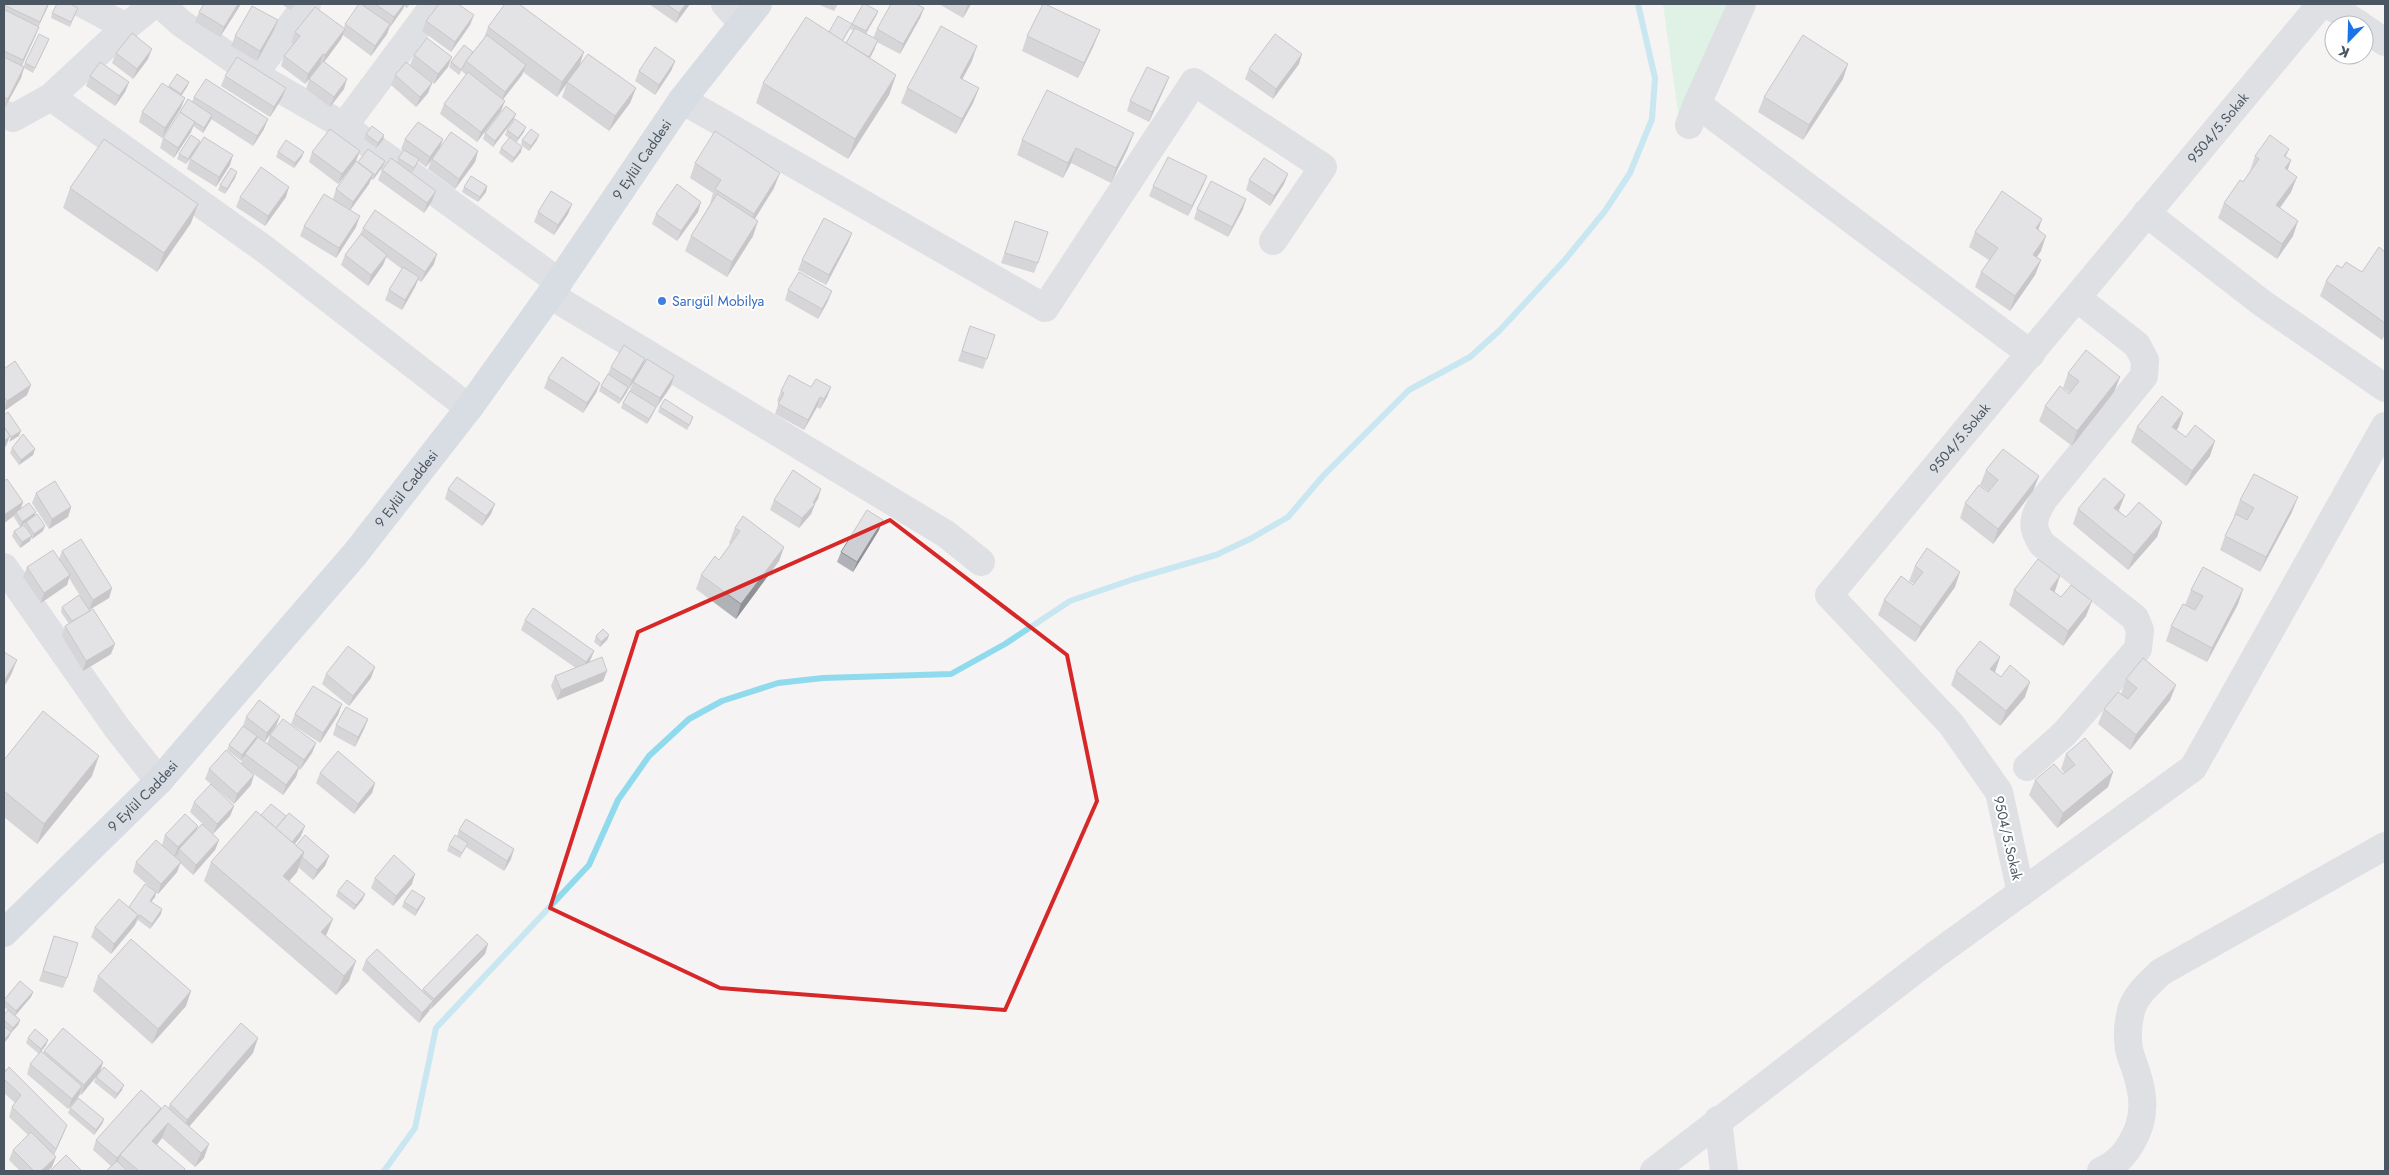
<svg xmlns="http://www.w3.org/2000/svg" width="2389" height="1175" viewBox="0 0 2389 1175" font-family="Jost,sans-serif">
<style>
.green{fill:#c3f1d5}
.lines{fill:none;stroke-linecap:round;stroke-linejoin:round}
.stream{stroke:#90daee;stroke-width:6}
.minor{stroke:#c1cad2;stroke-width:28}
.major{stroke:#b3c2d1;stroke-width:28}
.wall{fill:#b0b2b7}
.shaded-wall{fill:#909195}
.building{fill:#cdcfd5;stroke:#909195}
.marked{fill:none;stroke:#d62828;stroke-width:4;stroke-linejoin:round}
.shop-dot{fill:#3f7fe0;stroke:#fff;stroke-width:2}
.labels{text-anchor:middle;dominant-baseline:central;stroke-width:4;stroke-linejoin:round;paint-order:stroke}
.street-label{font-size:14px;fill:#4a5661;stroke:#fff}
.shop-label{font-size:14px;fill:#366cbe;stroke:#fff;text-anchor:start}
</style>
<rect width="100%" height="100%" fill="#f5f3f3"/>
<path class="green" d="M1663,4H1730L1679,119Z"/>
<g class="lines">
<path class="stream" d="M384,1171L415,1128L436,1028L589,865L618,800L649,756L689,719L722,701L778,683L823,678L951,674L1005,644L1070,601L1134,579L1216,555L1252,538L1288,517L1323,476L1409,390L1470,357L1500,330L1564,261L1605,211L1630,173L1652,119L1655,78L1638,4"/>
<g class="minor">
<path d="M83,4L126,27"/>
<path d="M160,4L181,23L254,74L344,126L559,282"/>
<path d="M725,4L742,23"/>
<path d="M2328,4L2360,25"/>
<path d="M2364,28L2385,42"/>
<path d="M254,74L307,4"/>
<path d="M51,97L267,251L469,408"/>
<path d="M682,100L1045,308L1194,82L1323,167L1273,241"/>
<path d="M1697,104L2031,354"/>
<path d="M4,114L13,118L51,97L126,27L154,4"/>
<path d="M1689,125L1697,104L1742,4"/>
<path d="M344,126L435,4"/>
<path d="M2146,213L2262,303L2385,388"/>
<path d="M550,295L946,534L981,562"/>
<path d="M4,567L117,728L159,781"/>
<path d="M2027,767L2064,734L2138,649L2140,630L2135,618L2042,544C2030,526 2033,517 2044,499L2144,376L2145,360L2137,345L2077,298"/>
<path id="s1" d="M2021,893L1999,792L1951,724L1829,595L2321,4"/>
<path d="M1718,1120L1724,1171"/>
<path d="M1654,1171L1935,955L2193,768L2385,426"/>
<path d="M2101,1171C2116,1164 2125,1155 2133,1140C2146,1117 2144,1095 2136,1071C2134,1064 2130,1056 2129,1049C2127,1037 2128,1023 2131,1011C2135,995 2150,983 2161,972L2385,846"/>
</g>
<path class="major" id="s2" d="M4,933L159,781L355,554L469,408L550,295L682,100L758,4"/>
</g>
<g class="wall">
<path d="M4,4H49L38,27L35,37L22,66L23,67L25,63L49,39L47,44L33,73L24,68L21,78L4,109Z"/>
<path d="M241,4L220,37L195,22L199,12Z"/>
<path d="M281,4H296L291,10Z"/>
<path d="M364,4H410L407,8L404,6L403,9L390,27L387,34L371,56L343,35L341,39L324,62L344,89L330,107L306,89L309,79L320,64L305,84L281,66L284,56L293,44L291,42L295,32L344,28L345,24Z"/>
<path d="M649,4H690L676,23Z"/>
<path d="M817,4H838L834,11Z"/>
<path d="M939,4H971L963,18Z"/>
<path d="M78,8L70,27L51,18L52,13Z"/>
<path d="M924,8L920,18L900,54L877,42L874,50L870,58L896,75L889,95L848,159L756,103L763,83L850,29L843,41L846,43L853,30L850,29L852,24L878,11L876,16L866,34L873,38L877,29Z"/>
<path d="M278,20L274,30L257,61L231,46L235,36Z"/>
<path d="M426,21L470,25L451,52L422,31Z"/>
<path d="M488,27L636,88L630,103L609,131L562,97L567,83L557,97L523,72L522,75L503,99L501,111L477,142L440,114L444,104L466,75L462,71V70L459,75L449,67L451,62L473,52L484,38Z"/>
<path d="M1027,36L1094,45L1078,78L1022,51Z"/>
<path d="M116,53L148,59L133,79L112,63Z"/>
<path d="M414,55L448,67L434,84L415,69L432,83L428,93L416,107L391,85L395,75L410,65Z"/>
<path d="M675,61L671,71L655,95L635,81L639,71Z"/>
<path d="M972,61L962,79L979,88L973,103L956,134L901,103L907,88Z"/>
<path d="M1299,64L1273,99L1245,79L1249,69Z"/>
<path d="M90,76L129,82L125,92L115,106L86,86Z"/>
<path d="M225,76L282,98L270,117L221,86Z"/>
<path d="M1169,77L1165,87L1149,122L1127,111L1130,101Z"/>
<path d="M1843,79L1803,140L1758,112L1764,97Z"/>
<path d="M189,82L187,87L181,96L185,98L181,108L162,138L139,122L142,112L168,87L169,86Z"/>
<path d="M194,97L264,129L253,146L211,119L203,133L193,126L191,132L174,158L160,148L163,138L192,102Z"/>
<path d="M514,119L493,147L483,139L485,133Z"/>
<path d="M507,130L524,132L516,142L521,152L512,163L499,153L501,148L509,138L505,135Z"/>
<path d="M366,134L384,135L383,140L376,148L364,139Z"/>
<path d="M405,139H443L440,148L478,151L475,162L455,189L428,169L431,161L426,167L418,161L412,173L402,167L432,201L424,213L378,180L382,170L397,163L398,158L403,151L401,149Z"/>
<path d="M522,140H537L529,151L521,145Z"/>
<path d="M1022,140L1128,148L1111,183L1071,163L1063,178L1017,155Z"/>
<path d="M198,146L186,164L177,159L179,154Z"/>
<path d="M2289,149L2286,157L2291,160L2287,170L2291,192L2280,208L2293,236L2277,259L2218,218L2224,203L2243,182L2250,171L2255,156Z"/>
<path d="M278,152L302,157L294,168L276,157Z"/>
<path d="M312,152L356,161L338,184L309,162Z"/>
<path d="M190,159L230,165L216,187L187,169Z"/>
<path d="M385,161L383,166L373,180L371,179L369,184L350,210L356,227L336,258L300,236L304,226L333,199L336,189L358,163Z"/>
<path d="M695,163L774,188L755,219L753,236L727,277L685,251L691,236L710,204L713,193L690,178Z"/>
<path d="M237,172L235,178L225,194L218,190L220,185Z"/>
<path d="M1207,176L1203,186L1188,216L1149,196L1153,186Z"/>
<path d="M1249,180L1284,184L1270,206L1246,190Z"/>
<path d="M487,186L486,192L478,202L462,192L464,187Z"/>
<path d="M70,188L191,223L157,272L63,208Z"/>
<path d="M240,197H286L265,226L236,207Z"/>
<path d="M701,202L698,212L677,241L652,224L656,214Z"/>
<path d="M572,204L568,214L554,235L534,222L538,212Z"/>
<path d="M1197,209H1243L1228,237L1194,219Z"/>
<path d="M1015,221L1038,263L1034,273L1001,263Z"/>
<path d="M363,228L434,264L421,282L418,280L415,287L402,310L385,300L389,290L402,269L386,257L383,265L368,286L341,265L345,255L360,235Z"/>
<path d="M2038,230L2041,251L2036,257L2041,260L2035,275L2010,311L1975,287L1981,272L1989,260L1969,247L1975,232Z"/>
<path d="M852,233L848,243L826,285L798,270L802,260Z"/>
<path d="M2385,252V335L2382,340L2320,296L2326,281L2342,268L2362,272Z"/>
<path d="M788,290L828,301L818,319L785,300Z"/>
<path d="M970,326L995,335L983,369L958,361Z"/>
<path d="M645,359L642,368L674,376L671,386L656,408L654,412L647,424L621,408L623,403L629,392L633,383L628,390L619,404L599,391L601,386L608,374L611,367Z"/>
<path d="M4,369L27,395L4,411Z"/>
<path d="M2068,373L2120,377L2114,392L2072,446L2039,421L2045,406L2070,393L2063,388Z"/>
<path d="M548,378L600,383L596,393L583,413L544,388Z"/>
<path d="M831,387L827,397L820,409L817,407L804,430L775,414L779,402L777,401L781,391Z"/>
<path d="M660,407L693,417L691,423L687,430L658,412Z"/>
<path d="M2183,413L2178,428L2176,430L2210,456L2186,486L2131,442L2137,427Z"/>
<path d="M12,448L35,449L33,455L19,465L10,453Z"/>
<path d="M1986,470L2039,476L2033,491L1993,544L1960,518L1965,503L1988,491L1980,485Z"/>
<path d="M4,481L23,502L21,509L36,512L34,516L43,531L32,539L31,537L30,541L20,548L12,536L14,531L24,525L25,523L20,527L14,517L15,515L4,523Z"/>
<path d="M448,489L491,514L482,526L445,499Z"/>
<path d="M36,493L71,507L68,517L49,529L32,503Z"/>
<path d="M818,499L815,504L811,514L799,528L770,510L774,500Z"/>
<path d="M2240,500L2292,512L2260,572L2220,550L2225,536L2235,516L2234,515Z"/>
<path d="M2078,509L2119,510V511L2126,517L2162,522L2157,537L2128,570L2073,524Z"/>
<path d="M735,528L784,547L779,561L736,619L696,589L701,575L719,560L731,544L729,543Z"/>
<path d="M879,530L853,572L837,562L841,552Z"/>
<path d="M62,551L112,588L109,598L89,610L69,578L67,585L41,603L23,577L27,567L59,559Z"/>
<path d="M1915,566L1955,587L1915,642L1878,615L1884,600L1913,585L1914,584L1909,581Z"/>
<path d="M2243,589L2238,604L2207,662L2166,641L2171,626L2185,605L2191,590Z"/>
<path d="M2014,590L2055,591L2054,592L2086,616L2063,646L2009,605Z"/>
<path d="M62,607L111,654L83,671L62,636L65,626L69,624L61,612Z"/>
<path d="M525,620L594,651L589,662L607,671L603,681L557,700L551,686L555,676L576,668L521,630Z"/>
<path d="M609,635L607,640L600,647L594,642L596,636Z"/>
<path d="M2000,657L1995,672L2025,697L2000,726L1951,685L1956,671Z"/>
<path d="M326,674L371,678L349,706L322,684Z"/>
<path d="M2126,679L2170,700L2130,750L2098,724L2104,709L2121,694Z"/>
<path d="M342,704L338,715L320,743L291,724L295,714Z"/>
<path d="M280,716L276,726L264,742L267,744L270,735L316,743L312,753L300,770L299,769L296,777L283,795L251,772V785L234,804L205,779L209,769L241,763L244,756L241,761L227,750L229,745L243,726L246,717Z"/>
<path d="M368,719L364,729L355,747L333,735L336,725Z"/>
<path d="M2066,754L2113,772L2108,787L2057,828L2029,795L2035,780L2063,774H2065L2061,769Z"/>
<path d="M4,760L92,776L37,844L4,817Z"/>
<path d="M320,773L375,783L372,793L354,814L316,783Z"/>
<path d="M194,802L234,806L230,816L213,834L190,812Z"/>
<path d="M261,815L301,836L295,844L296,846L329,856L325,866L313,880L298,867L297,872L289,881L326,936L349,981L336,995L204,881L211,862Z"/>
<path d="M198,826L196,830L219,840L215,850L193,875L180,863L177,872L158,894L156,893L155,897L151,902L161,914L150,929L138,920L135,925L111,954L91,937L95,927L129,907L152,889L133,872L136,862L162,845L165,835Z"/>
<path d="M459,830L511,859L504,871L466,847L460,858L447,851L449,845L457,836Z"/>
<path d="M375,878L412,884L393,906L371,888Z"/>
<path d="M338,891L363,899L354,910L336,896Z"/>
<path d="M425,898L423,903L415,916L402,907L404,902Z"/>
<path d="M488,944L485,954L431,1009H430L429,1011L419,1023L362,970L366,960L422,991L423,989Z"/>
<path d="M51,946L67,978L63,988L39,981Z"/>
<path d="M98,976L186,1006L152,1044L93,991Z"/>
<path d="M33,992L31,997L15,1015L20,1020L18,1025L11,1033L9,1037L4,1043V1015L8,1010L4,1007V1000Z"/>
<path d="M28,1038L48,1040L46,1045L39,1054L26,1043Z"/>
<path d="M44,1051L103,1062L100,1072L122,1090L115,1099L94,1082L96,1077L81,1095L80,1094L79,1096L68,1109L27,1074L30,1064L43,1053Z"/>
<path d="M253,1053L189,1126L204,1158L195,1167L162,1138L157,1145L184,1171H106L111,1166L93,1150L96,1140L161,1108H168L170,1104Z"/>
<path d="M4,1068L67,1125L63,1135L54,1155L52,1167L48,1171H20L9,1160L13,1150L28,1135L9,1117L12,1107L15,1103L4,1093Z"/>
<path d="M70,1108L104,1119L102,1124L94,1135L68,1113Z"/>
</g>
<g class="shaded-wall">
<path d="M48,4H49L36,32L40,22Z"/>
<path d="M238,4H241L220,37L224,27Z"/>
<path d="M404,4H405L403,9L390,27L394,17Z"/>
<path d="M686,4H690L676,23L679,13Z"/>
<path d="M968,4H971L963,18Z"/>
<path d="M924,8L920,18L900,54L903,44Z"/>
<path d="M878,11L876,16L864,36L866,31Z"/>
<path d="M474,15L470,25L451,52L455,42Z"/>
<path d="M278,20L274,30L257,61L260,51Z"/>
<path d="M390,24L387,34L371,56L375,46Z"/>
<path d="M39,27L35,37L19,70L23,60Z"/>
<path d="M345,29L341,39L322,65L325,55Z"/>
<path d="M1100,30L1094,45L1078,78L1084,63Z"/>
<path d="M878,40L874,50L865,67L869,57Z"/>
<path d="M977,46L972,61L955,93L960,78Z"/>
<path d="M152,49L148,59L133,79L137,69Z"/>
<path d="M584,52L579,67L557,97L562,82Z"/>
<path d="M323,54L320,64L305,84L308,74Z"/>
<path d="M1302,54L1299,64L1273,99L1276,89Z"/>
<path d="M452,57L448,67L434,84L438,74Z"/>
<path d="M675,61L671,71L655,95L659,85Z"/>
<path d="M1848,64L1843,79L1803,140L1809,125Z"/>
<path d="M526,65L522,75L501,102L505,92Z"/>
<path d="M24,67L21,78L4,109L8,99Z"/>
<path d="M896,75L889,95L848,159L855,139Z"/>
<path d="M1169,77L1165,87L1149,122L1152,112Z"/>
<path d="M347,79L344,89L330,107L334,97Z"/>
<path d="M129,82L125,92L115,106L119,96Z"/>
<path d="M189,82L187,87L179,99L181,94Z"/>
<path d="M432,83L428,93L416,107L420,97Z"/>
<path d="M286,88L282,98L270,117L274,107Z"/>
<path d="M636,88L630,103L609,131L615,116Z"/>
<path d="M979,88L973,103L956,134L962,119Z"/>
<path d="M185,98L181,108L162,138L165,128Z"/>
<path d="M505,101L501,111L477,142L481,132Z"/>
<path d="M516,114L514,119L493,147L495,141Z"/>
<path d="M212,115L211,120L203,133L204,128Z"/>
<path d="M268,119L264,129L253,146L257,136Z"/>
<path d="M195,122L191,132L174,158L178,148Z"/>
<path d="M526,127L524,132L516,143L518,138Z"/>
<path d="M1134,133L1128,148L1111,183L1116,168Z"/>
<path d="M384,135L383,140L376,148L378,143Z"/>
<path d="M539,135L537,140L529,151L531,146Z"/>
<path d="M443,139L439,149L426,167L430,157Z"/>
<path d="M200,141L198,146L186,164L188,159Z"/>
<path d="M522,147L521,152L512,163L514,158Z"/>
<path d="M1076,148L1071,163L1063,178L1068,163Z"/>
<path d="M360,151L356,161L338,184L342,174Z"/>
<path d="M478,151L475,162L455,189L459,179Z"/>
<path d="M304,152L302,157L294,168L295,163Z"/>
<path d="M233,155L230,165L216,187L219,177Z"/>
<path d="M419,159L417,164L412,173L414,168Z"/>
<path d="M2291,160L2286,175L2285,168Z"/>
<path d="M385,161L383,166L373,180L375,175Z"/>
<path d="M237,172L235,178L225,194L227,189Z"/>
<path d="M780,173L774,188L748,229L754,214Z"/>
<path d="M373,174L369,184L349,212L353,202Z"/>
<path d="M1288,174L1284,184L1270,206L1274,196Z"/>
<path d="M1207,176L1203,186L1188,216L1192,206Z"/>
<path d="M2297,177L2291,192L2271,220L2276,205Z"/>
<path d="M487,186L486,192L478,202L480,197Z"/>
<path d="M289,187L286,197L265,226L268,216Z"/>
<path d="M436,191L432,201L424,213L427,203Z"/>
<path d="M1246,199L1243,209L1228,237L1232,227Z"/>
<path d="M701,202L698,212L677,241L681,231Z"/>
<path d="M198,204L191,223L157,272L164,253Z"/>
<path d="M572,204L568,214L554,235L558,225Z"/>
<path d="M360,216L356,227L336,258L339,248Z"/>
<path d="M2042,219L2037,234L2036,228Z"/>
<path d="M758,221L753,236L727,277L732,262Z"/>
<path d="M2298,221L2293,236L2277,259L2282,244Z"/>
<path d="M852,233L848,243L826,285L829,275Z"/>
<path d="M2046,236L2041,251L2028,270L2033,255Z"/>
<path d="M437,254L434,264L421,282L425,272Z"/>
<path d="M387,255L383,265L368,286L371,275Z"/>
<path d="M2041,260L2035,275L2010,311L2015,296Z"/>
<path d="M419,277L415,287L402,310L405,300Z"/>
<path d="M832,291L828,301L818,319L822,309Z"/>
<path d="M645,359L642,369L628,390L632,380Z"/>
<path d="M674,376L671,386L656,408L660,398Z"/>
<path d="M2120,377L2114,392L2072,446L2077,431Z"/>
<path d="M600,383L596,393L583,413L587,403Z"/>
<path d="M31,385L27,395L4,411L7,401Z"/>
<path d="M628,387L627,392L619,404L621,399Z"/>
<path d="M831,387L827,397L820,409L824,399Z"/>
<path d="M820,397L817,407L804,430L808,420Z"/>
<path d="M656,407L654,412L647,424L649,419Z"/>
<path d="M2183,413L2178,428L2167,442L2172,427Z"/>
<path d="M21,431L19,436L9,442L11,437Z"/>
<path d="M10,436L6,446L4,448V441Z"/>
<path d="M2215,441L2210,456L2186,486L2192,471Z"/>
<path d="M35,449L33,455L19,465L21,460Z"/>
<path d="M2039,476L2033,491L1993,544L1998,529Z"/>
<path d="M821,489L818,499L814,504H815L811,514L799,528L802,518Z"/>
<path d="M2125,495L2119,510L2109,523L2114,508Z"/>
<path d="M2298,497L2292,512L2260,572L2266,557Z"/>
<path d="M23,502L19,512H16L15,515L4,523V515Z"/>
<path d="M495,504L491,514L482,526L486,516Z"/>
<path d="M71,507L68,517L49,529L52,519Z"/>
<path d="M36,512L34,517L26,522L25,523L20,527L22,522Z"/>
<path d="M883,520L879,530L853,572L857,562Z"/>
<path d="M2162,522L2157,537L2128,570L2134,555Z"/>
<path d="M45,526L43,531L32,539L34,534Z"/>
<path d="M32,536L30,541L20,548L22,542Z"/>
<path d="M784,547L779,561L736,619L741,604Z"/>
<path d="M1960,572L1955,587L1915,642L1921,627Z"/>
<path d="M70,575L67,585L41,603L44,593Z"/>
<path d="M2060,576L2055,591L2045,604L2050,589Z"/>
<path d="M112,588L109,598L89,610L93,600Z"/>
<path d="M2243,589L2238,604L2207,662L2212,648Z"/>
<path d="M2092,601L2086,616L2063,646L2068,631Z"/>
<path d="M609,635L607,640L600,647L601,642Z"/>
<path d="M115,644L111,654L83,671L86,661Z"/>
<path d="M594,651L590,661L582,672L586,662Z"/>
<path d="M2000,657L1995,672L1990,669Z"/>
<path d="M17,660L11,675L4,687V681Z"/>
<path d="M375,667L371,678L349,706L353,696Z"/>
<path d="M607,671L603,681L557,700L561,690Z"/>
<path d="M2030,682L2025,697L2000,726L2006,711Z"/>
<path d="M2176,685L2170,700L2130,750L2136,735Z"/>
<path d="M342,704L338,715L320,743L323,733Z"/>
<path d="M280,716L276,726L264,743L267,733Z"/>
<path d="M368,719L364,729L355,747L358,737Z"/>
<path d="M257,736L255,741L241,761L242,755Z"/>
<path d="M316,743L312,753L300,770L304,760Z"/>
<path d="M99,756L92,776L37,844L44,824Z"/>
<path d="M299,767L296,777L283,795L286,785Z"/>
<path d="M2113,772L2108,787L2057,828L2063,813Z"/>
<path d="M254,775L251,785L234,804L237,794Z"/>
<path d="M375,783L372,793L354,814L358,804Z"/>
<path d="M234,806L230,816L213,834L217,824Z"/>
<path d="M198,826L194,836L179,849L178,854L174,857L178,847Z"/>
<path d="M305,826L301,836L287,854L290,844Z"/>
<path d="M219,840L215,850L193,875L196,865Z"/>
<path d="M514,849L511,859L504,871L507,861Z"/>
<path d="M304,852L297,872L276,896L283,876Z"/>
<path d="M329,856L325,866L313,880L317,870Z"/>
<path d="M181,862L177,872L158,894L161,884Z"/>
<path d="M415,874L412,884L393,906L396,896Z"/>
<path d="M156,892L155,897L148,906L150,901Z"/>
<path d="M365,894L363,899L354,910L356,905Z"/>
<path d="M425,898L423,903L415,916L417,910Z"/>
<path d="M162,909L161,914L150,929L152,924Z"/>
<path d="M138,915L135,925L111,954L114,944Z"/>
<path d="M333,919L325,938L314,951L321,932Z"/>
<path d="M488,944L485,954L431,1009L434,999Z"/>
<path d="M356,961L349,981L336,995L344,976Z"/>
<path d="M191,991L186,1006L152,1044L158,1029Z"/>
<path d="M33,992L31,997L15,1016L16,1011Z"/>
<path d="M433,1001L429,1011L419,1023L422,1013Z"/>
<path d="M20,1020L18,1025L11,1033L13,1028Z"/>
<path d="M11,1032L9,1037L4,1043L5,1039Z"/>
<path d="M258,1038L253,1053L182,1135L187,1120Z"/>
<path d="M48,1040L46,1045L39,1054L41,1049Z"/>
<path d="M103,1062L100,1072L81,1095L84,1085Z"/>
<path d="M124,1085L122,1090L115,1099L117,1094Z"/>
<path d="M82,1086L79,1096L68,1109L72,1099Z"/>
<path d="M161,1108L120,1155L117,1164L113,1168L117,1158Z"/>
<path d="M104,1119L102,1124L94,1135L96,1130Z"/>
<path d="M168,1123L162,1138L147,1156L152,1141Z"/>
<path d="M67,1125L63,1135L52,1159L56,1149Z"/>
<path d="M209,1144L204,1158L195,1167L201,1153Z"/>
<path d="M56,1157L52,1167L48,1171H41Z"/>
</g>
<g class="building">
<path d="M4,4H48L40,22L4,5Z"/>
<path d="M57,4H70L78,8L71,22L52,13Z"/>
<path d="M204,4H238L224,27L199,12Z"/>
<path d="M359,4H361L390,24L375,46L345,24Z"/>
<path d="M375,4H404L394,17Z"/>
<path d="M439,4H458L474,15L455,42L426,21Z"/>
<path d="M505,4H519L584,52L562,82L488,27Z"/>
<path d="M666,4H686L679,13Z"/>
<path d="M863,4H865L878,11L866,31L852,24Z"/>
<path d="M891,4H916L924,8L903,44L877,29Z"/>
<path d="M1043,4H1045L1100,30L1084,63L1027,36Z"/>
<path d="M252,6L278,20L260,51L235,36Z"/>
<path d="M315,7L345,29L325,55L323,54L308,74L284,56L300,36L295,32Z"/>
<path d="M5,10L39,27L23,60L4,51V13Z"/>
<path d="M838,16L852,24L842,41L829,32Z"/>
<path d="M806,17L896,75L855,139L763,83Z"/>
<path d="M941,26L977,46L960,78L979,88L962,119L907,88Z"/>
<path d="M855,28L878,40L869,57L846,43Z"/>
<path d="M132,33L152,49L137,69L116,53Z"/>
<path d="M39,34L49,39L35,68L25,63Z"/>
<path d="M1275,34L1302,54L1276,89L1249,69Z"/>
<path d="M487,35L526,65L505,92L466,61Z"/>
<path d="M1803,35L1848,64L1809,125L1764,97Z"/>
<path d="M427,38L452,57L438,74L414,55Z"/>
<path d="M464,45L473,52L466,61L464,65L461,70L451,62Z"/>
<path d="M655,47L675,61L659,85L639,71Z"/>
<path d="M588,54L636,88L615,116L567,82Z"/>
<path d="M4,57L24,67L8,99L4,97Z"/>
<path d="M237,57L286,88L274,107L225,76Z"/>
<path d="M323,61L347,79L334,97L309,79Z"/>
<path d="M100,62L129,82L119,96L90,76Z"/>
<path d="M406,62L432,83L420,97L395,75Z"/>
<path d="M1147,67L1169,77L1152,112L1130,101Z"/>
<path d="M468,72L505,101L481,132L444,104Z"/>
<path d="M177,74L189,82L181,94L169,86Z"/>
<path d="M206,79L268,119L257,136L194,97Z"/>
<path d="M162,83L185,98L165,128L142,112Z"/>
<path d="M1047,90L1134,133L1116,168L1076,148L1068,163L1022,140Z"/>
<path d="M188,99L212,115L204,128L180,112Z"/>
<path d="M506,106L516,114L495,141L485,133Z"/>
<path d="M180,112L195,122L178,148L163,138Z"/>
<path d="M515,119L526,127L518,138L507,130Z"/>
<path d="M418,122L443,139L430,157L405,139Z"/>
<path d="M372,126L384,135L378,143L366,134Z"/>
<path d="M330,129L360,151L342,174L312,152Z"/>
<path d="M531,129L539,135L531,146L522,140Z"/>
<path d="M715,131L780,173L754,214L715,189L721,180L695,163Z"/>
<path d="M451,132L478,151L459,179L432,159Z"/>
<path d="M191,135L200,141L188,159L179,154Z"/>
<path d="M2270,135L2289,149L2284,156L2291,160L2285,168L2297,177L2276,205L2298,221L2282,244L2224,203L2240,180L2243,182L2259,159L2255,156Z"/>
<path d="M204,137L233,155L219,177L190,159Z"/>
<path d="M510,137L522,147L514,158L501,148Z"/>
<path d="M104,139L198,204L164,253L70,188Z"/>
<path d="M286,140L304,152L295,163L278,152Z"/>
<path d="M368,149L385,161L375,175L358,162Z"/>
<path d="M404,150L419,159L414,168L398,158Z"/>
<path d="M1168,157L1207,176L1192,206L1153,186Z"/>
<path d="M391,158L436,191L427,203L382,170Z"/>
<path d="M1264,158L1288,174L1274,196L1249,180Z"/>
<path d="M356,161L373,174L353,202L336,189Z"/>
<path d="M261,167L289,187L268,216L240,197Z"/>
<path d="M231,168L237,172L227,189L220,185Z"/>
<path d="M471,176L487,186L480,197L464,187Z"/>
<path d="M1211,181L1246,199L1232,227L1197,209Z"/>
<path d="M677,184L701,202L681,231L656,214Z"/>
<path d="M551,191L572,204L558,225L538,212Z"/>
<path d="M2002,191L2042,219L2036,228L2046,236L2033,255L2041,260L2015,296L1981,272L1998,248L1975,232Z"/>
<path d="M324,194L360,216L339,248L304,226Z"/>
<path d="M717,194L758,221L732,262L691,236Z"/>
<path d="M375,210L437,254L425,272L363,228Z"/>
<path d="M824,218L852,233L829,275L802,260Z"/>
<path d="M1015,221L1048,232L1038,263L1005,253Z"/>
<path d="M361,234L387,255L371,275L345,255Z"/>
<path d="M2379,247L2385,252V323L2326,281L2337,265L2342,268L2346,262L2362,272Z"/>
<path d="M403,267L419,277L405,300L389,290Z"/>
<path d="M799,272L832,291L822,309L788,290Z"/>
<path d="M970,326L995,335L987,359L962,351Z"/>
<path d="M624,345L645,359L632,380L611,367Z"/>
<path d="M2086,350L2120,377L2077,431L2045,406L2060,386L2069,394L2079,381L2068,373Z"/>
<path d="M562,357L600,383L587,403L548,378Z"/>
<path d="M647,359L674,376L660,398L633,382Z"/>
<path d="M15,361L31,385L7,401L4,397V369Z"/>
<path d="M608,374L628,387L621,399L601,386Z"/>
<path d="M789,375L811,387L816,379L831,387L824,399L820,397L808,420L778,404L784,393L781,391Z"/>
<path d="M630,391L656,407L649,419L623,403Z"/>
<path d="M2162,396L2183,413L2172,427L2186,437L2195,425L2215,441L2192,471L2137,427Z"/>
<path d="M665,399L693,417L689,425L660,407Z"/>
<path d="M8,412L21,431L11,437L4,427V415Z"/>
<path d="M4,427L10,436L4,441Z"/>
<path d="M23,434L35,449L21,460L12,448Z"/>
<path d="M2003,449L2039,476L1998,529L1965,503L1979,485L1988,492L1998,480L1986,470Z"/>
<path d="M793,470L821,489L813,503L815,504L802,518L774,500Z"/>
<path d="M2254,474L2298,497L2266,557L2225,536L2236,514L2247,520L2254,508L2240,500Z"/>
<path d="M457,477L495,504L486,516L448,489Z"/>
<path d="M2104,478L2125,495L2114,508L2126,517L2139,502L2162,522L2134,555L2078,509Z"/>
<path d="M7,479L23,502L4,515V481Z"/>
<path d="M55,481L71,507L52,519L36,493Z"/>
<path d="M29,503L36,512L22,522L16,512Z"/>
<path d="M867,510L883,520L857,562L841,552Z"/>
<path d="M37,514L45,526L34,534L26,522Z"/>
<path d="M743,516L784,547L741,604L701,575L715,556L719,560L740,531L735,528Z"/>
<path d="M24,525L32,536L22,542L14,531Z"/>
<path d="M81,539L112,588L93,600L62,551Z"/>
<path d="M1927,548L1960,572L1921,627L1884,600L1901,576L1913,585L1923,572L1915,566Z"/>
<path d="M53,550L70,575L44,593L27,567Z"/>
<path d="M2038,559L2060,576L2050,589L2061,597L2071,585L2092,601L2068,631L2014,590Z"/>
<path d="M2203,567L2243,589L2212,648L2171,626L2183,604L2195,610L2203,596L2191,590Z"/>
<path d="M79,595L90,611L72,621L62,607Z"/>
<path d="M533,608L594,651L586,662L525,620Z"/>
<path d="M93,609L115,644L86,661L65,626Z"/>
<path d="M603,629L609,635L601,642L596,636Z"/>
<path d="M1980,641L2000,657L1990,669L2001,677L2010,665L2030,682L2006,711L1956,671Z"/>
<path d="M348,646L375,667L353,696L326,674Z"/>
<path d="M4,652L17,660L4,681Z"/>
<path d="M602,657L607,671L561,690L555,676Z"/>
<path d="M2143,658L2176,685L2136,735L2104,709L2118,692L2128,699L2137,688L2126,679Z"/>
<path d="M313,686L342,704L323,733L295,714Z"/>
<path d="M259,700L280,716L267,733L246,717Z"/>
<path d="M346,707L368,719L358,737L336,725Z"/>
<path d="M43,711L99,756L44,824L4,791V760Z"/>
<path d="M283,719L316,743L304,760L270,735Z"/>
<path d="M243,726L257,736L242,755L229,745Z"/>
<path d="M258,737L299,767L286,785L245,754Z"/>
<path d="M2085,738L2113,772L2063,813L2035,780L2054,764L2063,774L2075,765L2066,754Z"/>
<path d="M226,750L254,775L237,794L209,769Z"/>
<path d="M338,751L375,783L358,804L320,773Z"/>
<path d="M211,784L234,806L217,824L194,802Z"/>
<path d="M271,804L286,816L276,828L261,815Z"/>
<path d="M256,811L304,852L283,876L333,919L321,932L356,961L344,976L211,862Z"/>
<path d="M289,813L305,826L292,842L276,828Z"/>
<path d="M185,814L198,826L178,847L165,835Z"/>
<path d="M466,819L514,849L507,861L459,830Z"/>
<path d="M202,824L219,840L196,865L179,849Z"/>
<path d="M305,835L329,856L317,870L302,857L304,852L296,846Z"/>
<path d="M455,835L468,843L462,853L449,845Z"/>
<path d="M156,840L181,862L161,884L136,862Z"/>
<path d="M394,855L415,874L396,896L375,878Z"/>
<path d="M347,880L365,894L356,905L338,891Z"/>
<path d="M145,884L156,892L150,901L162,909L152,924L140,915L138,918V915L129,907Z"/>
<path d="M412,890L425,898L417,910L404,902Z"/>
<path d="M119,899L138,915L114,944L95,927Z"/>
<path d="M477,934L488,944L434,999L423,989Z"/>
<path d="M54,936L78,943L67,978L43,971Z"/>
<path d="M131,939L191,991L158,1029L98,976Z"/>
<path d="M377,949L433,1001L422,1013L366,960Z"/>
<path d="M20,981L33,992L16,1011L4,1000Z"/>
<path d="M8,1010L20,1020L13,1028L4,1020V1015Z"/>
<path d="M241,1023L258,1038L187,1120L170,1104Z"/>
<path d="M4,1026L11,1032L5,1039L4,1038Z"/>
<path d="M63,1028L103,1062L84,1085L44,1051Z"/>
<path d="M35,1029L48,1040L41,1049L28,1038Z"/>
<path d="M41,1051L82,1086L72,1099L30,1064Z"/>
<path d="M9,1067L67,1125L56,1149L12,1107L21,1095L4,1079V1073Z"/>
<path d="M104,1067L124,1085L117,1094L96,1077Z"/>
<path d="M141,1090L161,1108L117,1158L96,1140Z"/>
<path d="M78,1098L104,1119L96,1130L70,1108Z"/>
<path d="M165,1105L209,1144L201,1153L168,1123L152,1141L185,1169L183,1171H139L120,1155Z"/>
<path d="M31,1132L56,1157L41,1171H34L13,1150Z"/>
<path d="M66,1155L82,1171H50Z"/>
<path d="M117,1161L127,1171H106Z"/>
</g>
<path d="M0 0H2389V1175H0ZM890,520L1067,655L1097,801L1005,1010L720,988L550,908L638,632Z" fill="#f5f3f3" fill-opacity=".55" fill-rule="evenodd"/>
<path class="marked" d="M890,520L1067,655L1097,801L1005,1010L720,988L550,908L638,632Z"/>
<circle class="shop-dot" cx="662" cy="301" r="5"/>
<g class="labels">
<g class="street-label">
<text stroke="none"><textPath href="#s1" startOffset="972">9504/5.Sokak</textPath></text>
<text stroke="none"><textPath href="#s2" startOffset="1005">9 Eylül Caddesi</textPath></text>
<text stroke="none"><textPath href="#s1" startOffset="568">9504/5.Sokak</textPath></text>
<text stroke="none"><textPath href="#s2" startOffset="600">9 Eylül Caddesi</textPath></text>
<text stroke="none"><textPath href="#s2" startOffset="195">9 Eylül Caddesi</textPath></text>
<text transform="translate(2008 838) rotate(77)">9504/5.Sokak</text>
</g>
<g class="shop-label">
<text x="672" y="301">Sarıgül Mobilya</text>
</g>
</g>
<rect width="2389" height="1175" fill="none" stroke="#4a5661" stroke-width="10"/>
<g transform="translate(2349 40) rotate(203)"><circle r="24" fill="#ffffff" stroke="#b7bbc0"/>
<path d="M0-4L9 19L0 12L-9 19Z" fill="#1a73e8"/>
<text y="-8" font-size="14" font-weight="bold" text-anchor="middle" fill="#4a5661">K</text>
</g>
</svg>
